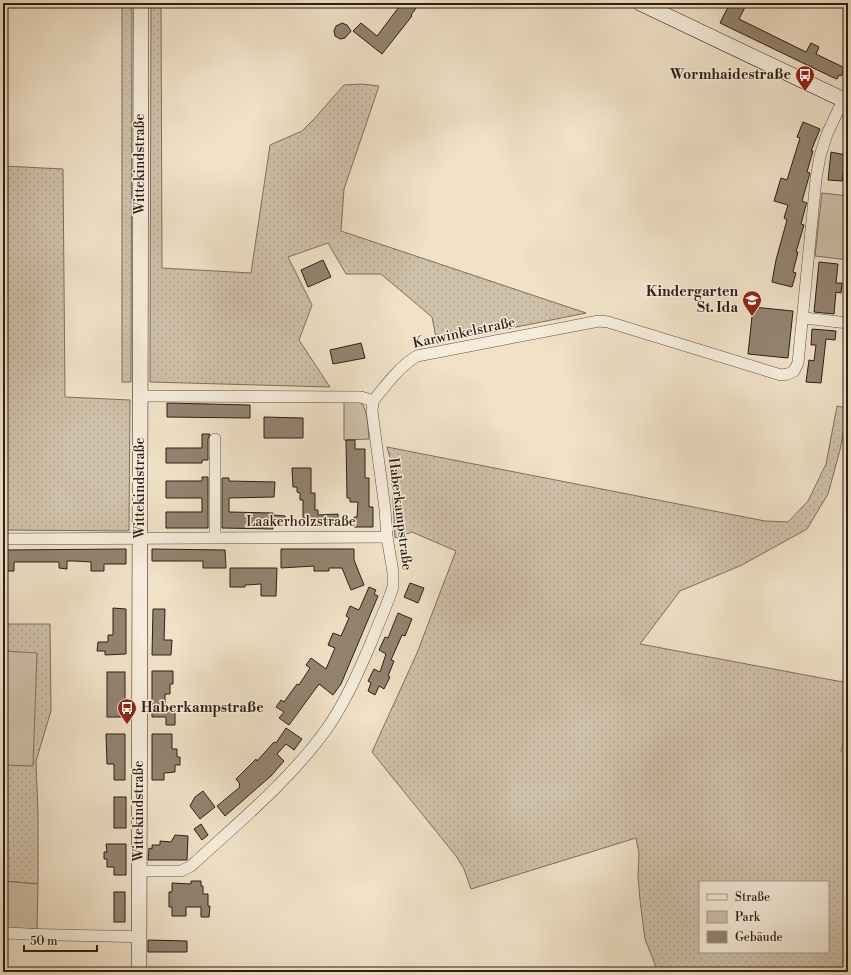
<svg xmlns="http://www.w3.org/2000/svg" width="851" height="975" viewBox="0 0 851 975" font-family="'Libre Bodoni',serif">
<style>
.grass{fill:url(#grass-dots);stroke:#7e6f5e;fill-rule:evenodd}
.green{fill:#cfc0a9;stroke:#7e6f5e}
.building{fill:#938371;stroke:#2e1e14}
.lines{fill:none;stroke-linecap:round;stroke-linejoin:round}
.street-casing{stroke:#5e4f41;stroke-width:12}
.secondary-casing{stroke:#2e1e14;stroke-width:16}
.street{stroke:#f5ecdb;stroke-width:11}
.secondary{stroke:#f5ecdb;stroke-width:15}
.labels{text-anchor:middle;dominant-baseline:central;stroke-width:3;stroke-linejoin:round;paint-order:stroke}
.poi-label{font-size:14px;font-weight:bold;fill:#2e1e14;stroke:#f5ecdb;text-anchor:end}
.street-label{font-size:14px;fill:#2e1e14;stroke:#f5ecdb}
</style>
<defs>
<pattern id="grass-dots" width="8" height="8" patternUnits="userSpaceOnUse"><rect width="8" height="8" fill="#cfc0a9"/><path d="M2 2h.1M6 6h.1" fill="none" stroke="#b2a591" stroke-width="1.8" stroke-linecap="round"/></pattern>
</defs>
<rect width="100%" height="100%" fill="#f0e1c7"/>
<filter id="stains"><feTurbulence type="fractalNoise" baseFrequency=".005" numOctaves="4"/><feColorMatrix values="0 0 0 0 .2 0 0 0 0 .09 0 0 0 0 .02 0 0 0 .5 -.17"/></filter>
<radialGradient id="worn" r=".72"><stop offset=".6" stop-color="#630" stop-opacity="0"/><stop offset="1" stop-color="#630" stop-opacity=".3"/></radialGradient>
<g class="grass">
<path d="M122,3H132L131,382H122Z"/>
<path d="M151,3H161L162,268L251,273L270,145L302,131L315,118L344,85L362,84L379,86L344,189L341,231L586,313L437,343L432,317L381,274H346L328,243L288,257L312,305L299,340L330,387L150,382Z"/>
<path d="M3,166L63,169L65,397L130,400L129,531L3,530Z"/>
<path d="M837,406L848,408L840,450L828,494L807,529L742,565L680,591L640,644L848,683V726L841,751L848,755V972H658L645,939L640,900L638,876L639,853L636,838L471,889L464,869L456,856L372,752L417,653L456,551L412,532L395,538L391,462L387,447L765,521L788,522L808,501L826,464ZM700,882H828V952H700Z"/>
<path d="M3,624H50L51,711L36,761L38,814V884L3,881Z"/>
</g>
<g class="green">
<path d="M822,193L848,196V260L815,256Z"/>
<path d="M344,400C350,400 358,399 362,404C368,411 368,430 369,439L344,440Z"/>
<path d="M3,651L37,653L33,766L3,765Z"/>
<path d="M3,881L38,884L37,929H8L3,931Z"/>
</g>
<g class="building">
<path d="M402,3H420L411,15L412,16L382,54L353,31L361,23L377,36Z"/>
<path d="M730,3H742L746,5L739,19L806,52L811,43L819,47L816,54L845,68L841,76L839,75L837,79L832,77L720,23Z"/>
<path d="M342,23L347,25L351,31L345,38L340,39L335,36L334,31L336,26Z"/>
<path d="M803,122L820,129L811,151H813L807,172L810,173L802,201L807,203L806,205L801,224L804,225L796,252H798L793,272L796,273L792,287L772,282L776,260L787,220L784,218L788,205L774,201L781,178L787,180L800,138L797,137Z"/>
<path d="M831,152L846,155L842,181L828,180Z"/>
<path d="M323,260L331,277L308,287L301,270Z"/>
<path d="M819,262L838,264L836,283H842L841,293L836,292L834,314L814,312Z"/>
<path d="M753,307L793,311L788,358L748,354Z"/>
<path d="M812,329L836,331L835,340L826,339L821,383L806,382L809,360L814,361L816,345H811Z"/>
<path d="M361,343L365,358L333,364L330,350Z"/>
<path d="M167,403L250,405V418L167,417Z"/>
<path d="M264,417L303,418V438H264Z"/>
<path d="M202,434H210L208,439V460H202V463H166V448H202Z"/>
<path d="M346,440H355V449H365V478H369V507H373V527H354V517H357L358,502H350V498H347Z"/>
<path d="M292,468H311V493H315V510H318V515L338,514V524H303V500H300V493L297,492V487H293Z"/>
<path d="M202,477H208V528H166V512H202V498H166V481H202Z"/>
<path d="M222,478H229V481L275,482L274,497L229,498V512L273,513V515L285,516V524L273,523V529L222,528Z"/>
<path d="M126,549V564H104V571H91V562L74,561H67V569L59,568V562H14V571H3V550Z"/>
<path d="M152,549L225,550L226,568H203V561H152Z"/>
<path d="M281,549H354V560L364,585L351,590L342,568H329V571H314V566L281,568Z"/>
<path d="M230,568H277L276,596H261V584L245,585V587H230Z"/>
<path d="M410,583L424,588L418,603L404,597Z"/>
<path d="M369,587L376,590L374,594L378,596L341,684L333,695L319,684L289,725L279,718L284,712L276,707L281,700L284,702L297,684L299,685L310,668L306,665L311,658L326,669L335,648L328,645L333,633L341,636L349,618L346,616L350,606L359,610Z"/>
<path d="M113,608L126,609V654L105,655V651H97L98,642H108V635H113Z"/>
<path d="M153,609H165L164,640H172L171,655H152Z"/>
<path d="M398,613L412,619L405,636L402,635L391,660L394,661L388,676L390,677L384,689L379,686L375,695L368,691L371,683L368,681L374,669L380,672L386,654L379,650L385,637L388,638Z"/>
<path d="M152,671H173V684H170V694H165V710H175V725H166V717H152Z"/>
<rect x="107" y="672" width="18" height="45"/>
<path d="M286,728L302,739L294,750L286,744L277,754L284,761L271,776L225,816L217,806L240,787L239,785L240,784L236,779L256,759L257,761L274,742L276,743Z"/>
<path d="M106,734H125V780H114V764H107Z"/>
<path d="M152,734H172V749H177V757H180V765H175V772L164,773V780H152Z"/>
<path d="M203,791L215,807L200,819L190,806L195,797Z"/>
<rect x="114" y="797" width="12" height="31"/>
<path d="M201,824L208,835L202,840L194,829Z"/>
<path d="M175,835L188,836L187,860H148L149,848L152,849V845H160V841L171,842Z"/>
<path d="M106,844H126V875H114V867H107V859H104V852H107Z"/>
<path d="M191,881H201V886H203V894H208V906H210L209,917H201V907H186V916H172V907H169V892H172V883L191,884Z"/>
<rect x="114" y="892" width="11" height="30"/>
<path d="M148,940L187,941V952H148Z"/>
</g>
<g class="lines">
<g class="street-casing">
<g id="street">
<path d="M804,318L848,323"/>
<path d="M140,396L361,397L373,401"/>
<path d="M373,401C387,384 399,367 417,356L599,321L608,322L781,375L788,374L794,371L798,363L816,179L820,156L827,134L843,100"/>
<path d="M215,537V439"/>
<path d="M3,539L387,537"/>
<path d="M138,871H181L191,866C238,823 289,781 326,730C345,703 358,673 371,643C378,624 387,606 393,587V572L387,537L385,509L372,411L373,401"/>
<path d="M3,935L9,933C52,936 95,935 139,937"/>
</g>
</g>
<g class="secondary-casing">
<g id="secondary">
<path d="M640,3L848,102"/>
<path d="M139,972L141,3"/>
</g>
</g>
<use href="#street" class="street"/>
<use href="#secondary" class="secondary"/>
</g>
<defs>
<g id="bus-pin" transform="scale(1)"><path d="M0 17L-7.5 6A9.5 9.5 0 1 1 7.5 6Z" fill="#8f2418" stroke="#f5ecdb"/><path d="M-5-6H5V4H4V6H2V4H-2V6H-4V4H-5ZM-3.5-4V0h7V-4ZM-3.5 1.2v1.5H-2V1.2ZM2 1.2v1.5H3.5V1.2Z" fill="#fff"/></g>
<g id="school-pin" transform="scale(1)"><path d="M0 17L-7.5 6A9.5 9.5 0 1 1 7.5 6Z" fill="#8f2418" stroke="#f5ecdb"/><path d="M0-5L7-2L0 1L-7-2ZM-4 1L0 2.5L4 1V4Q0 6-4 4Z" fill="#fff"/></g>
</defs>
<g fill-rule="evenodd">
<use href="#bus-pin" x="805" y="75"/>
<use href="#school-pin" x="752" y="300"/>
<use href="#bus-pin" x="127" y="708"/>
</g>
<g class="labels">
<g class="poi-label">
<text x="791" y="75">Wormhaidestraße</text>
<text x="738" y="292">Kindergarten<tspan x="738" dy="16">St. Ida</tspan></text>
<text x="141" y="708" text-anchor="start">Haberkampstraße</text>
</g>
<g class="street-label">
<text transform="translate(140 164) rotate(-90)">Wittekindstraße</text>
<text transform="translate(464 333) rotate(-12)">Karwinkelstraße</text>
<text transform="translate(140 488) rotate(-90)">Wittekindstraße</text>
<text transform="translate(400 514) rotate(83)">Haberkampstraße</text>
<text x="301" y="522">Laakerholzstraße</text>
<text transform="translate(139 811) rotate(-90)">Wittekindstraße</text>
</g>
</g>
<rect width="851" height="975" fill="none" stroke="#f0e1c7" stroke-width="16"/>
<rect x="4" y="4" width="843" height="967" fill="none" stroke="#2e1e14" stroke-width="2"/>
<rect x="8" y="8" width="835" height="959" fill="none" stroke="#2e1e14"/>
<rect x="699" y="881" width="130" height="72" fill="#f5ecdb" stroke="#a59a8b"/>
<rect x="707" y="894" width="20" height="6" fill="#f5ecdb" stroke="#a59a8b"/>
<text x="735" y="901" font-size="12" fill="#2e1e14">Straße</text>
<rect x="707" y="911" width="20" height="12" fill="#cfc0a9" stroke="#a59a8b"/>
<text x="735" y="921" font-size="12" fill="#2e1e14">Park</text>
<rect x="707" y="931" width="20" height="12" fill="#938371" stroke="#a59a8b"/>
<text x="735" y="941" font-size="12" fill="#2e1e14">Gebäude</text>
<path d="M24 945v6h73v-6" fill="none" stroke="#2e1e14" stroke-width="2"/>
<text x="30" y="945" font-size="12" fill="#2e1e14" stroke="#f5ecdb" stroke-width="3" paint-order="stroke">50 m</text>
<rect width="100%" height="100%" filter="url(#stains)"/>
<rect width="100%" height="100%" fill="url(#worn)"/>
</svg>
